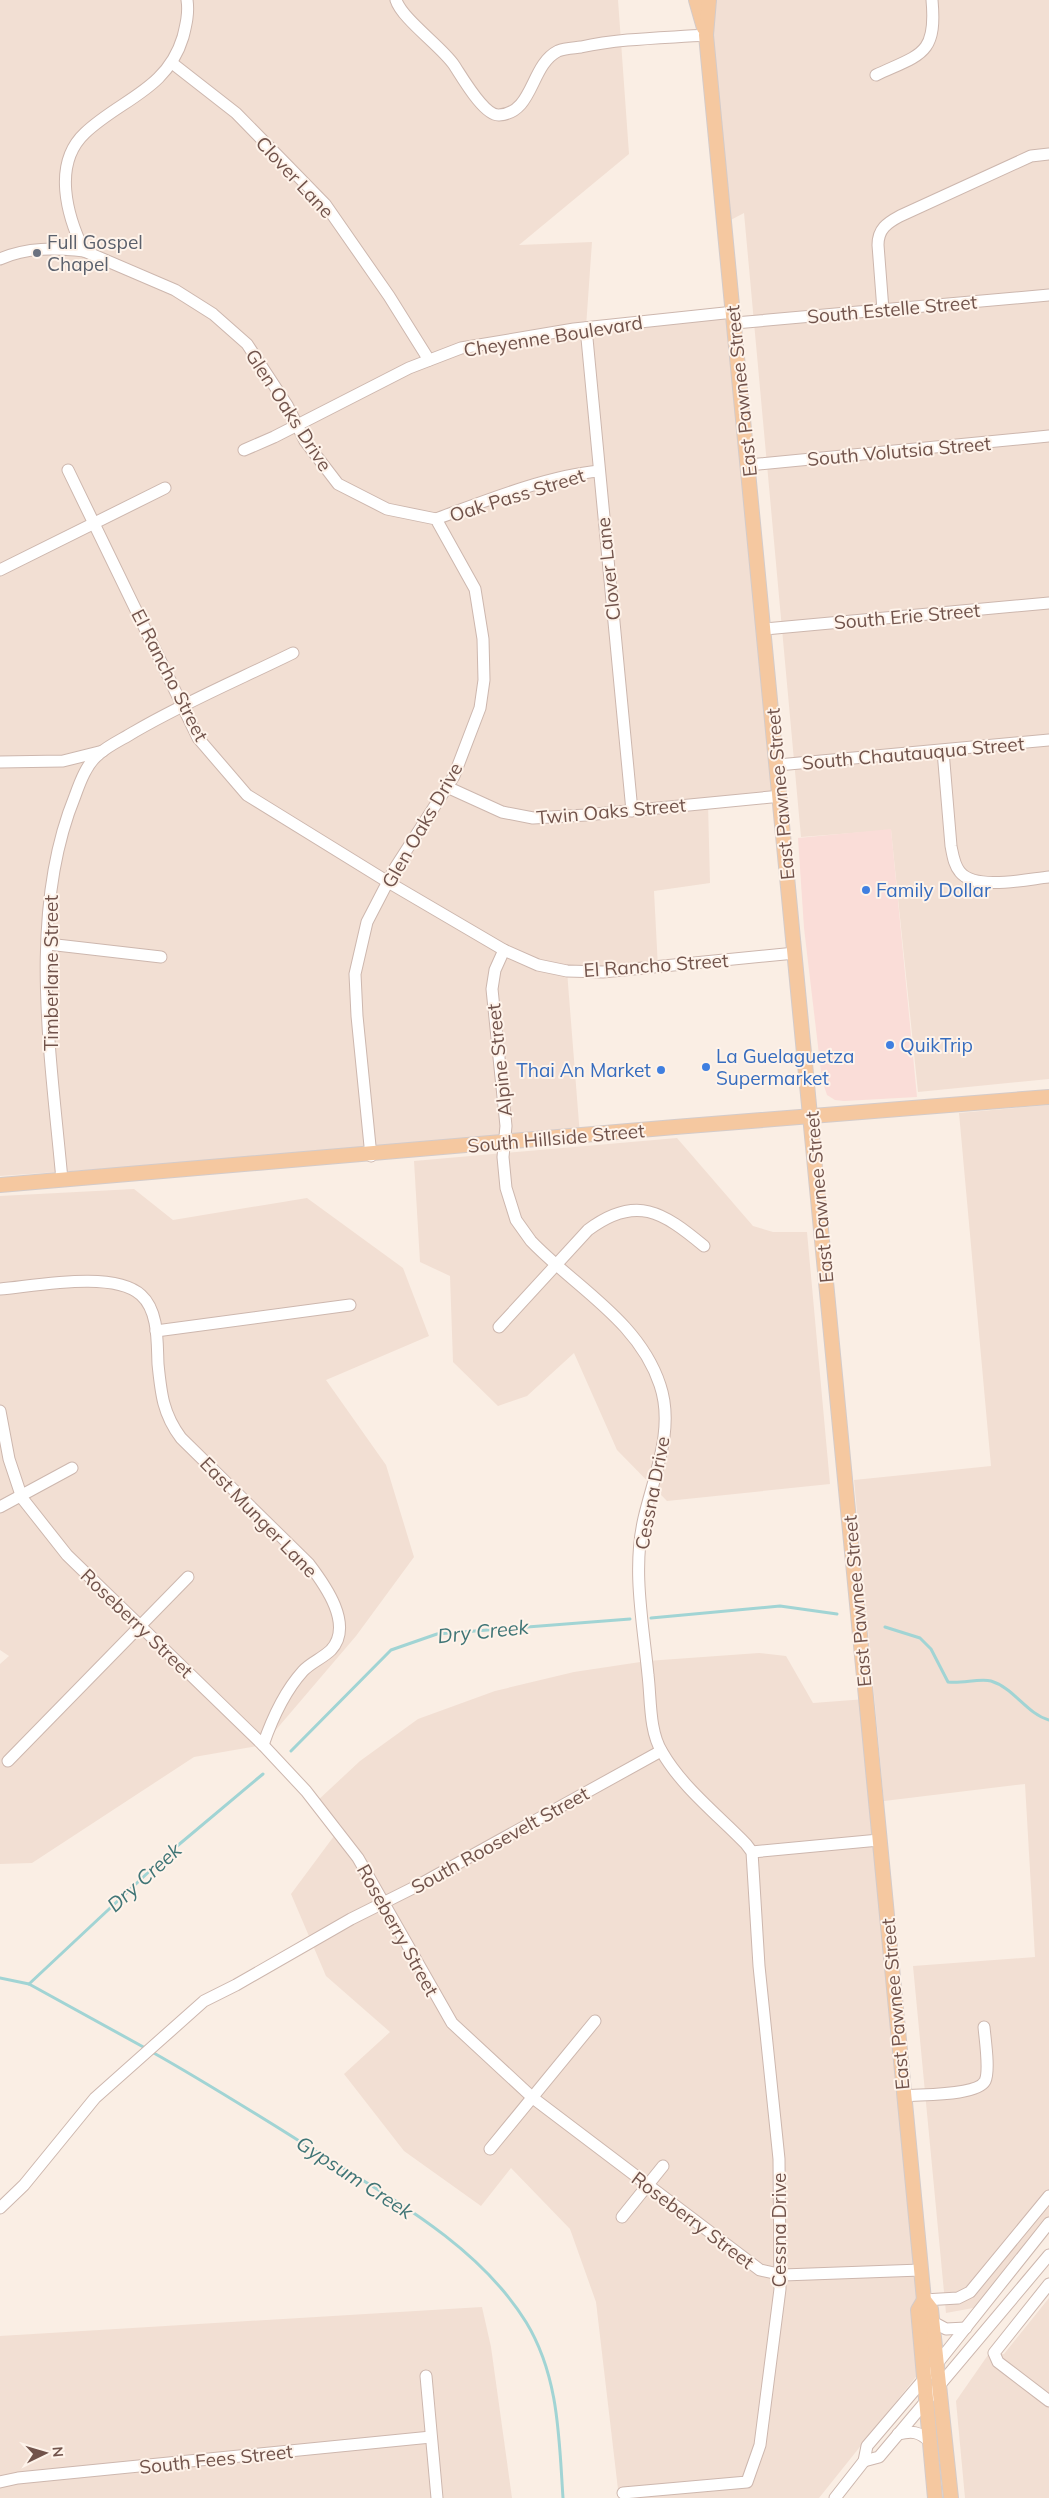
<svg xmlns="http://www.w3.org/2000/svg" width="1049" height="2498" viewBox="0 0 1049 2498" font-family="Mulish,sans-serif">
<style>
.residential{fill:#f2dfd3}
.commercial{fill:#faddd8}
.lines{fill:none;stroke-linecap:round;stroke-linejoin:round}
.stream{stroke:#a1d4d4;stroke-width:3}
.minor-casing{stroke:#cdb7ae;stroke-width:13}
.major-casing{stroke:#d4cbc9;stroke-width:16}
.minor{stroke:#fff;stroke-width:11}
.major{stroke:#f5c8a0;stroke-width:14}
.worship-dot{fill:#6b7280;stroke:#fef3ea;stroke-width:2}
.shop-dot{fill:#3f7fe0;stroke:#fef3ea;stroke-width:2}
.labels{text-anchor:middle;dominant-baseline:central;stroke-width:4;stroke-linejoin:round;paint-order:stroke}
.street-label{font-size:19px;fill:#71534b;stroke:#fef3ea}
.worship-label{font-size:19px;fill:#5b616d;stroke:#fef3ea;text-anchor:start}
.shop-label{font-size:19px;fill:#366cbe;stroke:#fef3ea;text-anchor:start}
.water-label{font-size:20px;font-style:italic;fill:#407576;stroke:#fef3ea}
</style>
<rect width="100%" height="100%" fill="#faeee4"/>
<g class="residential">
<path d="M0,0H618L629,154L519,245L592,242L586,327L734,312L781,796L708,803L710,883L654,891L658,968L567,971L580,1136L0,1176Z"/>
<path d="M711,0H1049V1079L918,1092L891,830L801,837L744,213L725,223Z"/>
<path d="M1049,1105V2225L984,2306L946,2313L913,1966L1035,1957L1025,1784L884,1801L854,1480L991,1466L959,1113Z"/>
<path d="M677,1138L753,1226L773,1232H807L830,1484L667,1501L617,1450L574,1353L527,1396L498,1406L453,1362L450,1276L420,1262L414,1161Z"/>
<path d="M134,1189L173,1220L307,1198L403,1268L429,1336L326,1380L386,1465L414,1557L356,1636L263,1745L194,1757L32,1863L0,1864V1664L9,1656L0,1650V1196Z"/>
<path d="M759,1653L786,1656L813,1703L866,1699L923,2368L819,2498H619L596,2302L570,2229L511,2168L481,2206L404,2151L344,2074L390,2032L326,1976L291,1894L337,1832L315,1803L360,1761L418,1719L495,1691L574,1672L647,1661Z"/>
<path d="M1049,2298V2498H965L956,2401L988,2355L1004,2354Z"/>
<path d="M482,2307L491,2347L512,2498H0V2336Z"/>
</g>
<path class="commercial" d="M891,829L917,1097L844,1101L835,1100L827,1095L822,1080L804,928L798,838Z"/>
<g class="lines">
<g class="stream">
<path d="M651,1618L780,1606L837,1614"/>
<path d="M885,1627L920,1638L931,1649L948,1682C962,1684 979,1678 991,1681C1014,1688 1027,1714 1049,1720"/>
<path d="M291,1751L391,1650L437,1634L630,1619"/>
<path d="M0,1978L29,1984L147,2049"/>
<path d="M29,1984L170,1852L263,1774"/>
<path d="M152,2052C209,2084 264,2119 320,2154C394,2200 479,2246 526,2322C559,2376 559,2438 563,2498"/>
</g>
<g class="minor-casing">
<g id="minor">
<path d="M187,0C189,13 186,25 183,37C167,90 121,99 85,133C52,164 67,216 84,251L175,290L213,314L247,344L287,405L305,441L338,484L387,509L436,519L475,589L483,639L484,680L480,708L454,776L395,868L367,922L355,974L357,1016L371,1156"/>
<path d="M396,0C402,19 442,47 454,65C462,77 484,116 499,115C534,113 530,65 558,51C565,48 574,48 581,47C622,38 665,38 706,35"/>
<path d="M172,63L236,113L325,204L389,296L429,360"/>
<path d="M876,75C921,54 937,55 932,0"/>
<path d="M0,259C27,247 55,248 84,251"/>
<path d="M883,310L878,245C878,229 887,223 900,216L1031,156L1049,154"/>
<path d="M735,323L1049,295"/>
<path d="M586,328L632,811"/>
<path d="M244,450L274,437L409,368L461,348L574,329L734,312"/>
<path d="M749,465L1049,436"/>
<path d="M68,470L198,738L247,795L388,882L504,950L538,965L567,971L603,972L795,953"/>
<path d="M436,519C485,501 547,476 599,471"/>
<path d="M0,570L165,488"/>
<path d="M765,629L1049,603"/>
<path d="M943,751L951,846C953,856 954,865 960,872C975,891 1028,879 1049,877"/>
<path d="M0,762L63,761L103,751"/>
<path d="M778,765L1049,740"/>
<path d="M447,787L502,812L533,818L586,815L781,796"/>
<path d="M48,944L161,957"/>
<path d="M504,950L495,970L492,989L506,1126L503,1157L506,1188L516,1220L531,1241C575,1287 639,1321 660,1385C675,1429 654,1475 644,1518C632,1569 643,1623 648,1675C651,1699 649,1731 662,1752C682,1787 718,1815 746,1844L752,1852L759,1966L779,2159L780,2289L760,2445L747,2482L623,2493"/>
<path d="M62,1180C51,1057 27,913 75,796C80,782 87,763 99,754C109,745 123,739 134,732C185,702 240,679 293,653"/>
<path d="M0,1289C35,1286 114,1270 141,1295C159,1311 157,1343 158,1364C161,1394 163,1414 181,1438L309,1564C325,1585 354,1625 331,1650C323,1658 310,1663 303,1671C284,1692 272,1719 263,1745"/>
<path d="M499,1327L588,1230C636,1194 663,1212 704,1246"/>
<path d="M156,1331L350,1305"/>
<path d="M0,1411L9,1459L22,1498L67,1555L263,1745L306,1791L358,1858L452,2023L533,2098L760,2270L783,2275L921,2270"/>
<path d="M0,1507L72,1468"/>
<path d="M8,1761L188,1577"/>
<path d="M752,1852L879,1840"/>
<path d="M904,2096C920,2094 977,2096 985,2081C990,2071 985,2039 984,2027"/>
<path d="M490,2149L595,2021"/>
<path d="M0,2208L24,2185L95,2098L204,2001L236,1985L351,1919L417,1886L661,1751"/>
<path d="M622,2217L663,2166"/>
<path d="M1049,2284L994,2353L998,2362L1049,2401"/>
<path d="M924,2300L958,2298L970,2292L1049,2196"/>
<path d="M933,2322L946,2329L966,2328"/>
<path d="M426,2376L437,2498"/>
<path d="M898,2434C912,2431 919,2431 930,2442"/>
<path d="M864,2461L879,2457L1049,2255"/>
<path d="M0,2482L18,2478L431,2437"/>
<path d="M835,2498L864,2461L867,2446L936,2365L1049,2223"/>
</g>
</g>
<g class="major-casing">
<g id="major">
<path d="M696,0L704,28"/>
<path d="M709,0L706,35L924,2300L931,2309L951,2498"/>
<path d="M0,1185C225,1167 450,1147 675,1127C799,1116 924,1108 1049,1097"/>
<path d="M924,2300L918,2310L935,2498"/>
</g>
</g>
<use href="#minor" class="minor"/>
<use href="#major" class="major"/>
</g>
<circle class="worship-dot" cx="37" cy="253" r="5"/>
<g class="shop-dot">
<circle cx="866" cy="890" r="5"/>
<circle cx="890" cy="1045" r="5"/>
<circle cx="706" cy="1067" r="5"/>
<circle cx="661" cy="1070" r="5"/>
</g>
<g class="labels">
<g class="street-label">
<text transform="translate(295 177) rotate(47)">Clover Lane</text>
<text transform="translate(892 309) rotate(-5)">South Estelle Street</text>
<text transform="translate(553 336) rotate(-9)">Cheyenne Boulevard</text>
<text transform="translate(741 391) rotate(-96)">East Pawnee Street</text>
<text transform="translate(289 410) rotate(57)">Glen Oaks Drive</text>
<text transform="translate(899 451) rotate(-5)">South Volutsia Street</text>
<text transform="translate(517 495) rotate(-17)">Oak Pass Street</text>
<text transform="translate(608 569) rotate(-96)">Clover Lane</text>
<text transform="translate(907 616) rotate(-5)">South Erie Street</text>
<text transform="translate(170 675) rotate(63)">El Rancho Street</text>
<text transform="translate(913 753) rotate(-5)">South Chautauqua Street</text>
<text transform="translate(780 794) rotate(-95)">East Pawnee Street</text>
<text transform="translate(611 811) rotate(-5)">Twin Oaks Street</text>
<text transform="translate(422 825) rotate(-60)">Glen Oaks Drive</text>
<text transform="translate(656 965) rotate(-4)">El Rancho Street</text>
<text transform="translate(51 973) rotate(-90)">Timberlane Street</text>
<text transform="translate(499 1060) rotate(-96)">Alpine Street</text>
<text transform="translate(556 1138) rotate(-5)">South Hillside Street</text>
<text transform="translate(819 1197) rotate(-95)">East Pawnee Street</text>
<text transform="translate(652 1493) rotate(-79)">Cessna Drive</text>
<text transform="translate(259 1517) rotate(46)">East Munger Lane</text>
<text transform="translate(857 1601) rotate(-95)">East Pawnee Street</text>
<text transform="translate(137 1623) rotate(44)">Roseberry Street</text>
<text transform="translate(500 1840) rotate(-29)">South Roosevelt Street</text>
<text transform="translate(398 1930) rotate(61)">Roseberry Street</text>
<text transform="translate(895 2004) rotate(-95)">East Pawnee Street</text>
<text transform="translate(693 2220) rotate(37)">Roseberry Street</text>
<text transform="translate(779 2230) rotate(-90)">Cessna Drive</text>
<text transform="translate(216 2459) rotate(-6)">South Fees Street</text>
</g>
<g class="worship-label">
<text x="47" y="242">Full Gospel<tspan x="47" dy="22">Chapel</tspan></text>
</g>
<g class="shop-label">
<text x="876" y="890">Family Dollar</text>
<text x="900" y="1045">QuikTrip</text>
<text x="716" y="1056">La Guelaguetza<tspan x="716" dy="22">Supermarket</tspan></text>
<text x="651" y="1070" text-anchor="end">Thai An Market</text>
</g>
<g class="water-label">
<text transform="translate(483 1631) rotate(-6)">Dry Creek</text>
<text transform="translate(144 1877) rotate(-42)">Dry Creek</text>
<text transform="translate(355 2177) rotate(33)">Gypsum Creek</text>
</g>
</g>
<g transform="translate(45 2453) rotate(85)" stroke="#fef3ea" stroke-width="4" paint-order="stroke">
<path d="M0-4L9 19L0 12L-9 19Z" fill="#71534b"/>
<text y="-8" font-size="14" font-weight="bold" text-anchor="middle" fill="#71534b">N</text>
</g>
</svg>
